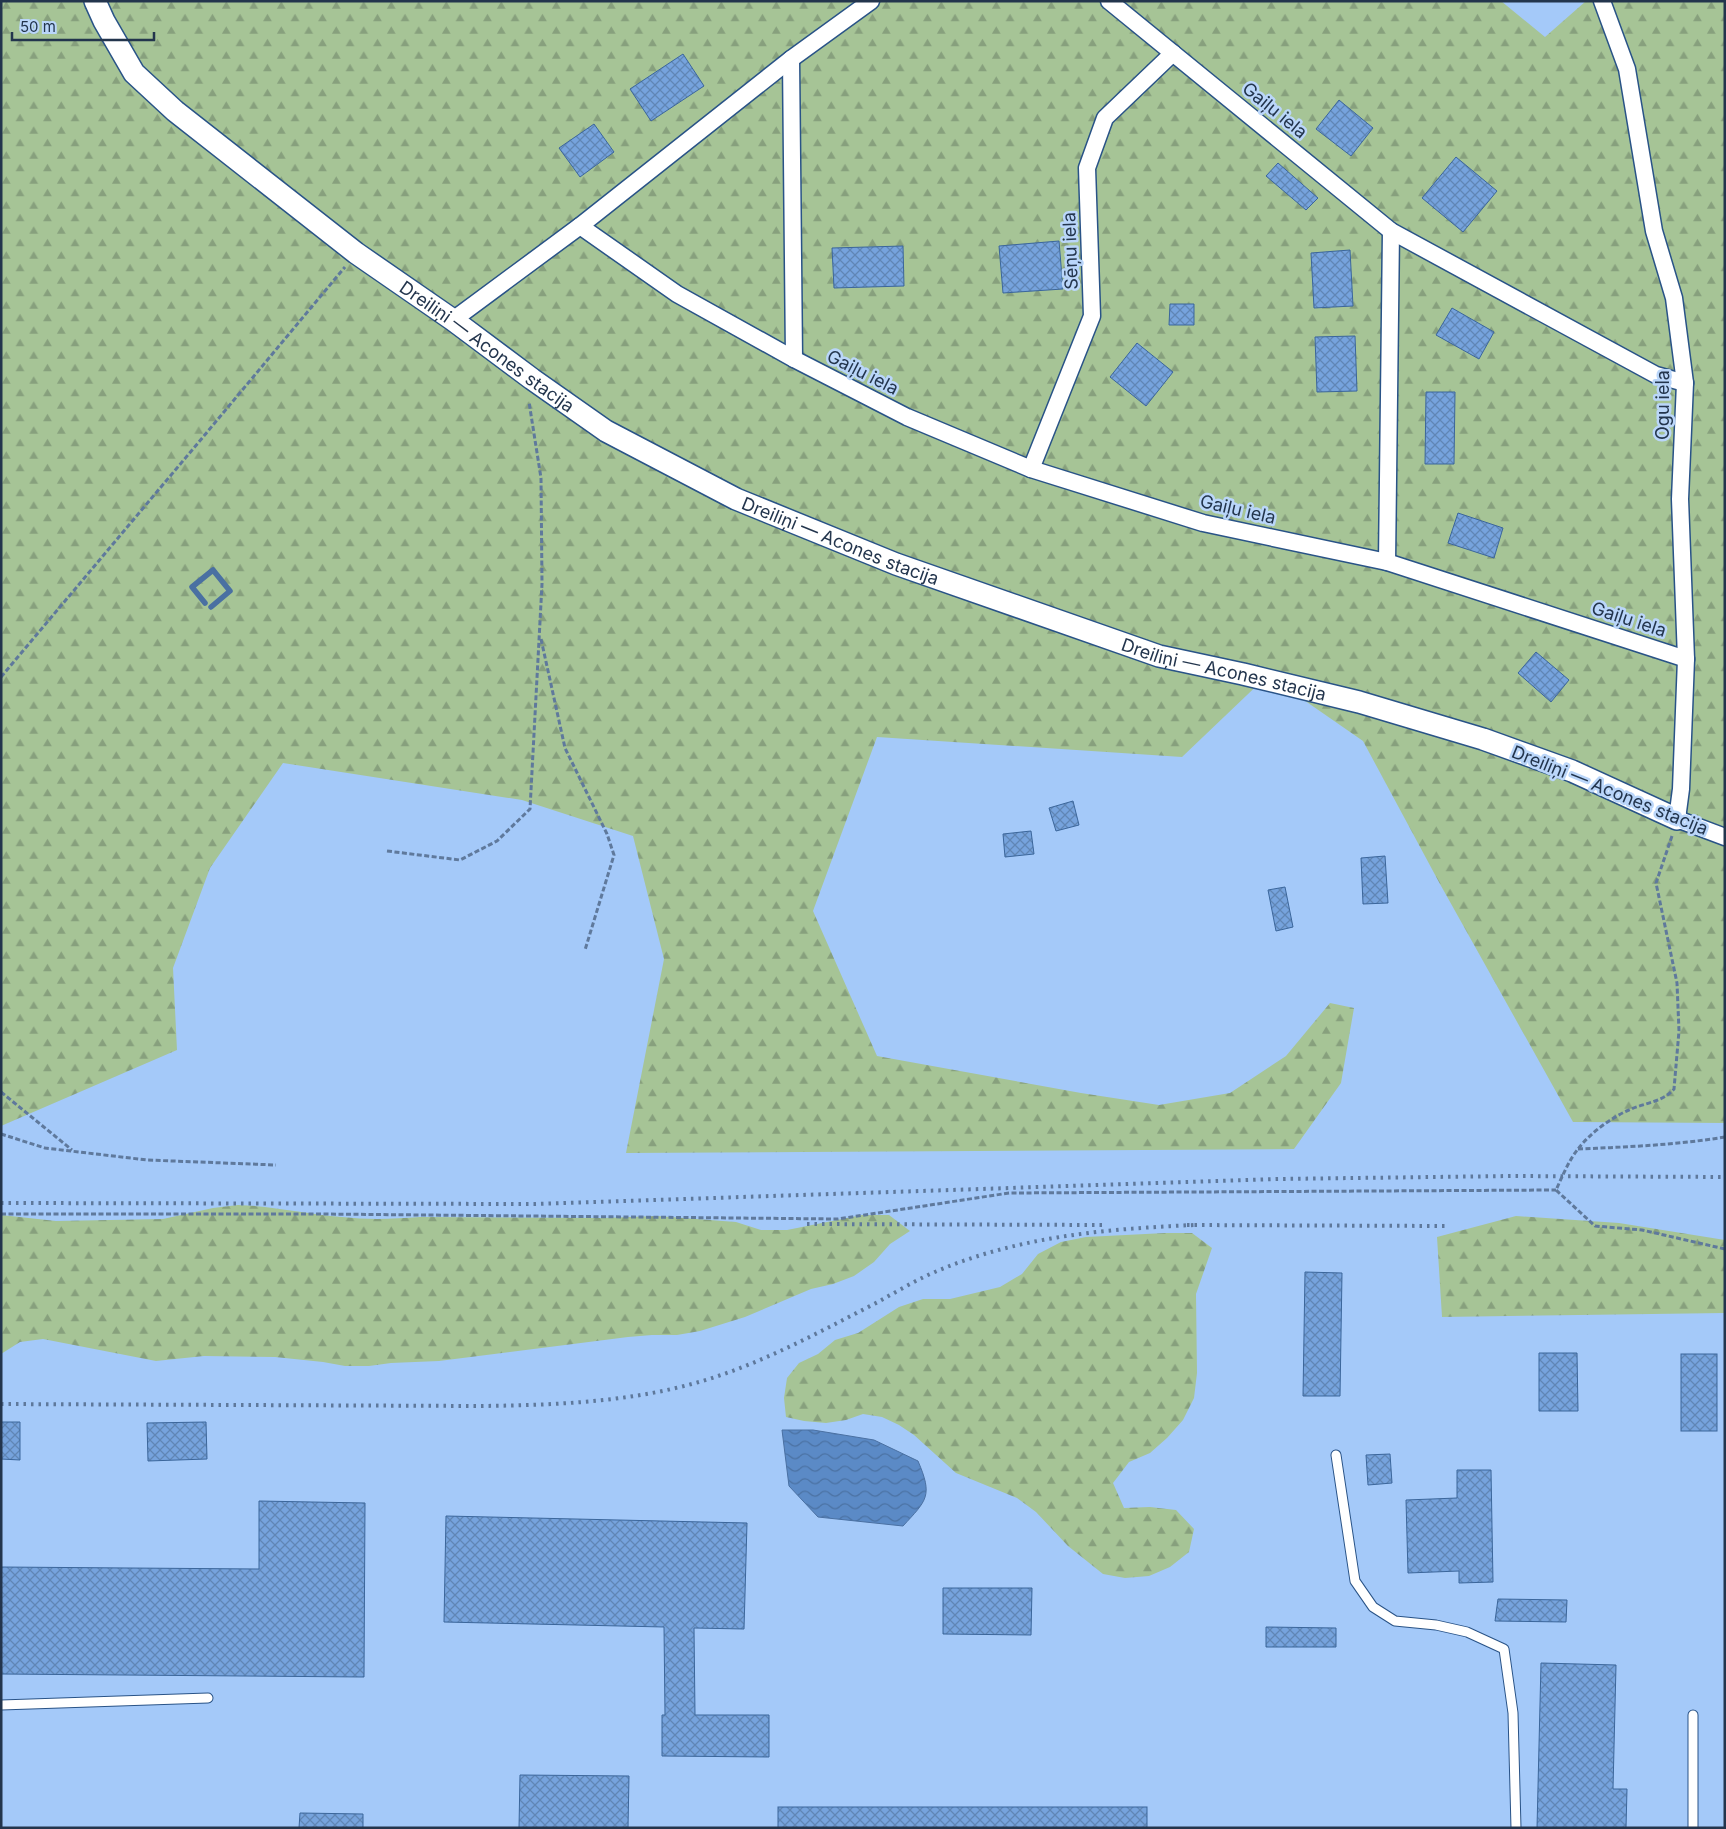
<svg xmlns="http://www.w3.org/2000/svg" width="1726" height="1829" viewBox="0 0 1726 1829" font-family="Inter,sans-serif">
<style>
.forest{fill:url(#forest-firs)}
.water{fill:url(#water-waves);stroke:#4a70a2}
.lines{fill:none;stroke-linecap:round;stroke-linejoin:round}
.stream{stroke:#4a70a2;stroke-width:5.5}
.building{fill:url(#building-cross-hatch);stroke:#3b669b}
.service-casing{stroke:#295387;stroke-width:11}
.minor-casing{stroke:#295387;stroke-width:19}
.tertiary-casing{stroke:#295387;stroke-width:24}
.path{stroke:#5f799c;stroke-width:3;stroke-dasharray:5 2.5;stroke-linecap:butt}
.service{stroke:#fff;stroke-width:9}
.minor{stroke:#fff;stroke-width:16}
.tertiary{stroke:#fff;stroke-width:21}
.rail{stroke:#5e789b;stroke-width:4;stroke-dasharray:2.5 5;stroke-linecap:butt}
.labels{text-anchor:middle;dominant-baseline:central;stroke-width:5;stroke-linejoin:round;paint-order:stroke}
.street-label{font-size:18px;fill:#23354d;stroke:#bad6fa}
</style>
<defs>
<pattern id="forest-firs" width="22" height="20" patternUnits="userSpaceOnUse" patternTransform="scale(1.25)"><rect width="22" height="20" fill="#a6c496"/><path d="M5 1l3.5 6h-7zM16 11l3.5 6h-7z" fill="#87a07d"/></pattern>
<pattern id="water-waves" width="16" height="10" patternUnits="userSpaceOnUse" patternTransform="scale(1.25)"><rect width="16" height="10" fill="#5b8ac6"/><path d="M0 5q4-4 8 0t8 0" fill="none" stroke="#4b72a3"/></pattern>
<pattern id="building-cross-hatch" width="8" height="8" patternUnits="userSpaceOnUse" patternTransform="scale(1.25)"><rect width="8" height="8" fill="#76a3dd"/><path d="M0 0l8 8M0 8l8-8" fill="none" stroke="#6086b5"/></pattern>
</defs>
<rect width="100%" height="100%" fill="#a4c9f9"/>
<g class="forest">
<path d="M1,1H1501L1545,37L1586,1H1725V1123L1573,1122L1440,884L1363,741L1268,675L1182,757L877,737L813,911L877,1056L1081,1093L1159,1105L1230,1093L1286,1056L1330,1003L1354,1008L1341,1083L1294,1149L626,1153L664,959L633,836L522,800L283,763L210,868L173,968L177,1050L1,1126Z"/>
<path d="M238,1205C273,1206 307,1214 342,1217C368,1220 394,1219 420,1217L603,1218L657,1216L736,1222L761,1230H787L862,1215H889L910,1231L890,1244L874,1262L854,1276L833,1284L811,1289L745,1317L700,1331L677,1335H652L628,1337L439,1361L391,1363L369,1366H345L323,1362L275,1357L204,1356L156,1361L43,1339L20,1342L1,1354V1215L56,1221L163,1219L213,1208Z"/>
<path d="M1516,1216L1619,1223L1725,1240V1313L1442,1317L1437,1237Z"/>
<path d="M1165,1233H1192L1212,1248L1196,1294L1197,1373L1194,1398L1183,1420L1167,1438L1150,1453L1129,1462L1113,1483L1124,1508L1150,1507L1176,1510L1194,1529L1189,1552L1170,1567L1149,1576L1125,1578L1103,1574L1068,1546L1036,1512L1017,1498L956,1473L914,1435L899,1425L882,1417L863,1414L846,1420L826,1423L804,1421L786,1417L784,1398L787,1378L799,1363L818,1354L835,1340L858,1333L899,1307L923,1299H950L1000,1287L1022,1274L1038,1254L1061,1242L1086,1237Z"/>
</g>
<path class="water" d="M782,1430H813L874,1440L918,1461C933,1496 927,1500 903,1526L818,1517L789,1486Z"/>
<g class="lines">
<path class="stream" d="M205,603L192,587L213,570L230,591L211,607"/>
</g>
<g class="building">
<path d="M683,54L704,86L651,121L630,89Z"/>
<path d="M1339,100L1373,128L1351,156L1316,129Z"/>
<path d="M594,124L614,152L580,177L559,148Z"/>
<path d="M1456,157L1497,191L1463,232L1422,198Z"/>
<path d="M1278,163L1318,198L1306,210L1266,176Z"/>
<path d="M1059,241L1063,289L1003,293L999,246Z"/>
<path d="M903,246L904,286L834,288L832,248Z"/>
<path d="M1350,250L1353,306L1314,308L1311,253Z"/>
<path d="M1170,304H1194V325H1169Z"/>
<path d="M1452,308L1494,332L1479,359L1436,335Z"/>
<path d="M1355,336L1357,391L1317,392L1315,337Z"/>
<path d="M1137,343L1173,372L1146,406L1110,377Z"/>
<path d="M1426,392H1455L1454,464H1425Z"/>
<path d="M1458,513L1503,528L1494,558L1448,543Z"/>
<path d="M1536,652L1569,680L1551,702L1518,673Z"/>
<path d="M1073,801L1079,825L1056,831L1049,808Z"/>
<path d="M1031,831L1034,854L1005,857L1003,834Z"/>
<path d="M1385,856L1388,903L1363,904L1361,858Z"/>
<path d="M1285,887L1293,927L1276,931L1268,890Z"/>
<path d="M1305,1272L1342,1273L1340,1396H1303Z"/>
<path d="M1539,1353H1577L1578,1411H1539Z"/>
<rect x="1681" y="1354" width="36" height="77"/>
<path d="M1,1422H20V1460L1,1459Z"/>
<path d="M206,1422L207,1459L148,1461L147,1423Z"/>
<path d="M1390,1454L1392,1483L1368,1485L1366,1455Z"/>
<path d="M1457,1470H1491L1493,1582L1459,1583V1571L1408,1573L1406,1500L1457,1498Z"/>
<path d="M259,1501L365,1503L364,1677L1,1674V1567L259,1569Z"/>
<path d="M446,1516L747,1523L744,1629L694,1628L695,1715H769V1757L662,1756V1715H665L664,1627L444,1622Z"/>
<path d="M943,1588H1032L1031,1635L943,1634Z"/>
<path d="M1498,1599L1567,1600L1566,1622L1495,1621Z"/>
<path d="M1266,1627L1336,1628V1647H1266Z"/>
<path d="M1541,1663L1616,1665L1613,1789H1627L1626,1828H1537Z"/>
<path d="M520,1775L629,1776L628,1828H519Z"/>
<rect x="778" y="1807" width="369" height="21"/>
<path d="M300,1813L363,1814V1828H299Z"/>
</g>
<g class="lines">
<g class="service-casing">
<g id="service">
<path d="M1336,1455L1355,1581L1373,1607L1395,1621L1436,1625L1467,1632L1504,1649L1513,1713L1516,1828"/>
<path d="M1,1705L208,1698"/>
<path d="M1693,1715V1828"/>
</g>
</g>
<g class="minor-casing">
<g id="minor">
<path d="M871,1L791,59L580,226L677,294L794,359L907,417L1031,469L1203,523L1387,562L1686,659"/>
<path d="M1109,1L1391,231L1656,375L1685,383"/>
<path d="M1602,1L1627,69L1654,231L1674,298L1685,383L1680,499L1686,659L1681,789L1677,819L1725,837"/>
<path d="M791,59L794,359"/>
<path d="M453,320L580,226"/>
<path d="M1031,469L1092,316L1087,168L1105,118L1173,53"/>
<path d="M1387,562L1391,231"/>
</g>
</g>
<g class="tertiary-casing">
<g id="tertiary">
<path id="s1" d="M95,1L104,21L134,73L175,111L356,253L453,320L532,379L606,431L736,499L896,564L1159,656L1243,674L1359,702L1483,739L1572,771L1677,819"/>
</g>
</g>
<g class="path">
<path d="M541,639L565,748L607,834L614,855L585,950"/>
<path d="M1,677L198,443L345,267"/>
<path d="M1672,836L1656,883L1677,983L1679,1031L1674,1089C1663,1102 1644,1103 1629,1110C1612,1117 1589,1134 1578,1149C1569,1160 1562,1177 1556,1190L1595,1226L1642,1230L1725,1249"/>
<path d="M387,851L460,860L497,841L530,809L542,584L541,478L529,402"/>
<path d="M1,1092L72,1150"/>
<path d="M1,1134L45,1148L147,1160L276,1165"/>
<path d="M1578,1149C1627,1147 1676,1145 1725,1137"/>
<path d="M1,1214H323L838,1219L1009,1193L1556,1190"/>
</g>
<use href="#service" class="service"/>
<use href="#minor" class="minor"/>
<use href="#tertiary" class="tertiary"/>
<g class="rail">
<path d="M1,1203L534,1204L1277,1179L1511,1176L1725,1177"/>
<path d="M807,1224L1105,1225"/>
<path d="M1187,1225L1447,1226"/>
<path d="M1,1404L481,1406C559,1405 635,1402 709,1379C769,1360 823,1330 878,1302C894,1293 911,1283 928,1275C1012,1237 1103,1229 1194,1225"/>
</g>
</g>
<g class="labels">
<g class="street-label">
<text transform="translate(1275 110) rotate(39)">Gaiļu iela</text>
<text transform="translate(1070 251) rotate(-92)">Sēņu iela</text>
<text stroke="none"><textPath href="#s1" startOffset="529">Dreiliņi — Acones stacija</textPath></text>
<text transform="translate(863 372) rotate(27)">Gaiļu iela</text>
<text transform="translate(1662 405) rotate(-90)">Ogu iela</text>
<text transform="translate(1238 509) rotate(13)">Gaiļu iela</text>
<text stroke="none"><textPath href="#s1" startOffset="934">Dreiliņi — Acones stacija</textPath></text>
<text transform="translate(1629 619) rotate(18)">Gaiļu iela</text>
<text stroke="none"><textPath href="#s1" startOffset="1339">Dreiliņi — Acones stacija</textPath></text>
<text transform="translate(1610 790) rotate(22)">Dreiliņi — Acones stacija</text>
</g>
</g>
<rect width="1726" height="1829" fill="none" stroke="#23354d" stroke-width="5"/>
<path d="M12 32v8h142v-8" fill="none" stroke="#23354d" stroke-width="2.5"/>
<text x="20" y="32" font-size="15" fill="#23354d" stroke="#bad6fa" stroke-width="4" paint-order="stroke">50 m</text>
</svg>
